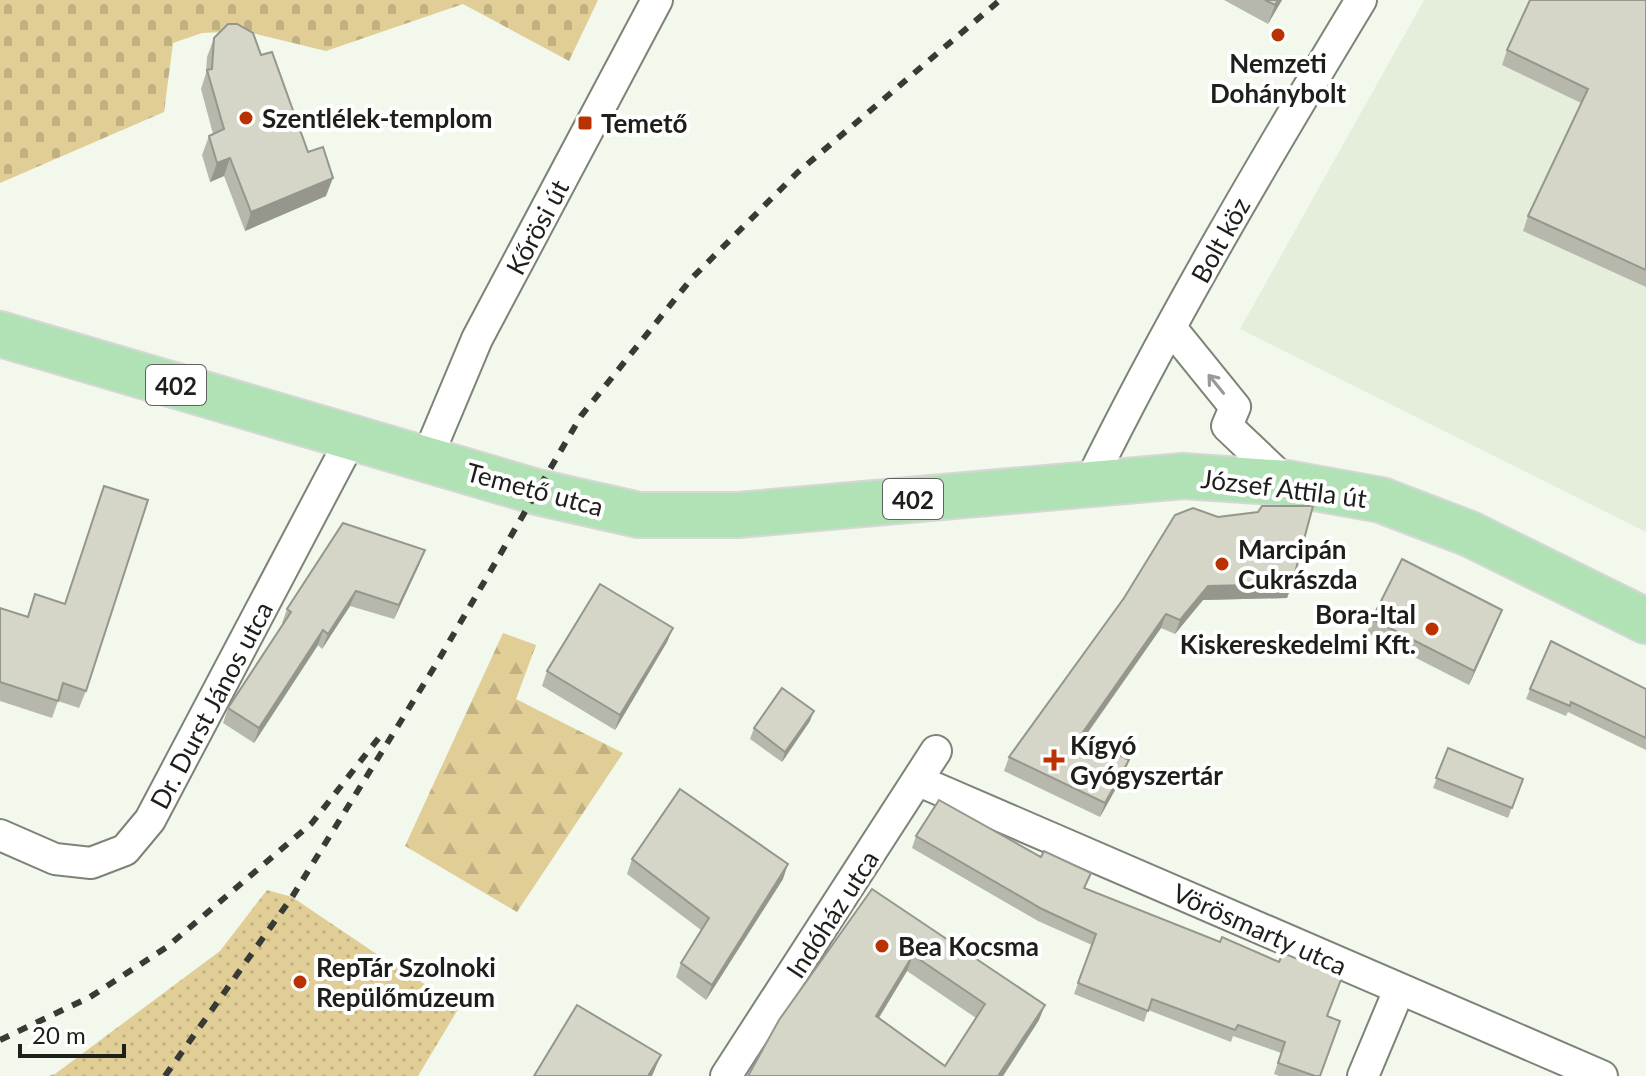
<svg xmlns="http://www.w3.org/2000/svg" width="1646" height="1076" viewBox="0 0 1646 1076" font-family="Lato,sans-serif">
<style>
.built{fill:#e4eeda}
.green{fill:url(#green-dots)}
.forest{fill:url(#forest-firs)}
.cemetery{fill:url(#cemetery-stones)}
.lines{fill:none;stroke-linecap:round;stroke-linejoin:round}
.street-casing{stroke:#7d8377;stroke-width:34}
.primary-casing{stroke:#d6d7d6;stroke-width:48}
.street{stroke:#fff;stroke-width:30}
.primary{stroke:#b0e2b5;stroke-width:44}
.rail{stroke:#383b35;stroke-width:6;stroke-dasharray:10 10;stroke-linecap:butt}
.wall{fill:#b7b8ac;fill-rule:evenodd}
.shaded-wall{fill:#95968c}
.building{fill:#d5d6c8;stroke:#95968c;stroke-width:2;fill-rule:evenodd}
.oneway{stroke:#999a98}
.poi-dot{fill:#bb3202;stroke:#fff;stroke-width:3}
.labels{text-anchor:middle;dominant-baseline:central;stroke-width:8;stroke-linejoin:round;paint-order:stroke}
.shield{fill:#fff;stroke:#61625f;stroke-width:2}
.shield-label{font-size:24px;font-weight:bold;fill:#1d1f1a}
.poi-label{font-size:26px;font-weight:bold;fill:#1d1f1a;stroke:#fff;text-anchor:start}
.street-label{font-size:26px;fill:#1d1f1a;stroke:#fff}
</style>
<defs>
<pattern id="green-dots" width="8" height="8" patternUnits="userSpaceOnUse" patternTransform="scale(2)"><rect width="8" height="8" fill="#e1ce97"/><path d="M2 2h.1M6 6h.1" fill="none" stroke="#c1b082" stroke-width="1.8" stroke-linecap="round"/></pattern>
<pattern id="forest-firs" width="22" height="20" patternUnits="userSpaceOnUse" patternTransform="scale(2)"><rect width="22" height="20" fill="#e1ce97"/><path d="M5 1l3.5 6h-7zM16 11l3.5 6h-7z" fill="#c1b082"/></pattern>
<pattern id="cemetery-stones" width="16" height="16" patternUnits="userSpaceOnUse" patternTransform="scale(2)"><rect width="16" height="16" fill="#e1ce97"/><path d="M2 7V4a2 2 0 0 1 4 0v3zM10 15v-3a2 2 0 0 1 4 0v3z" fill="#c1b082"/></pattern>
</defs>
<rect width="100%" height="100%" fill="#f2f8eb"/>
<path class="built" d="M1424,0H1646V532L1240,329Z"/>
<path class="green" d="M267,890L292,897L381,957L460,1006L418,1076H48L55,1074L220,951Z"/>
<path class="forest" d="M503,633L536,645L516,699L623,753L517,912L405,846Z"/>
<path class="cemetery" d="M0,0H598L569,61L463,4L326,51L244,31L202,33L173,43L164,112L0,183Z"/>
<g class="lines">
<g class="street-casing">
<g id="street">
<path d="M1171,328L1235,407L1227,426L1287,483"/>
<path d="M427,458L477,339L657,0"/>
<path d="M1088,486C1170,319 1265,159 1361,0"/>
<path d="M919,781L1602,1076"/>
<path d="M0,835L55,859L91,863L125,850L150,820L352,437"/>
<path d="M726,1076L936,751"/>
<path d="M1363,1076L1399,990"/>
</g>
</g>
<g class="primary-casing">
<path id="primary" d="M0,334L537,492L639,515H738L1183,476L1287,483L1381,500L1470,534L1646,621"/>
</g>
<use href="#street" class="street"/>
<use href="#primary" class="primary"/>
<g class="rail">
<path d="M0,1040L90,997L167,947L312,823L381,735"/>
<path d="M165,1076L292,897L435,666L581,416L692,278L797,173L1000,0"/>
</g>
</g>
<g class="wall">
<path d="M1224,0H1282L1268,24Z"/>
<path d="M1646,0V287L1523,231L1528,216L1581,103L1502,65L1507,50Z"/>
<path d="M214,38L261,55L308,152L326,196L245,231L224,176L210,182L202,155L209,136L213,134L201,89L206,73L207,57Z"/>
<path d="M1218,517L1292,584L1287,598L1203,600L1175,634L1161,628L1085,737L1129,760L1124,774L1100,817L1004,771L1009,757Z"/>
<path d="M419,565L394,619L350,606L322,649L318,645L254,743L223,723L228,708L283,624L282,623L287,609Z"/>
<path d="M35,594L65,604L86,691L79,708L58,701L52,718L0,701V608L27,617Z"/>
<path d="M1502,610L1469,685L1367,633L1372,619Z"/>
<path d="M673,628L667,642L615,730L542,686L547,671Z"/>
<path d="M1530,689H1646V750L1568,712L1566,716L1526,699Z"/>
<path d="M810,721L782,762L750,739L754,728Z"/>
<path d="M1448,748L1523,779L1508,818L1433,788Z"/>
<path d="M916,836L1085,888L1327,1016L1320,1076H1279L1274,1074L1281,1053L1233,1036L1231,1042L1148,1010L1144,1022L1074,994L1092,945L1038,921L912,848Z"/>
<path d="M632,859L783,879L706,1000L676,977L681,963L701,930L627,874Z"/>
<path d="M872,889L1039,1020L1003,1076H748ZM907,971L976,1018L945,1066L879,1018Z"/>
</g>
<g class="shaded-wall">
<path d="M1278,0H1282L1268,24L1275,5Z"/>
<path d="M230,158L224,176L210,182L217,163Z"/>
<path d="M333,178L326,196L245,231L251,212Z"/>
<path d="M425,550L419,565L394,619L399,605Z"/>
<path d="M1292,584L1287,598L1203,600L1175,634L1180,620L1208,586Z"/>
<path d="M356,591L350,606L322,649L328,634Z"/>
<path d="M1502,610L1496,625L1469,685L1474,671Z"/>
<path d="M1166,614L1161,628L1076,749L1081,735Z"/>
<path d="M673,628L667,642L615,730L620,715Z"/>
<path d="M323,630L318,645L254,743L259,728Z"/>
<path d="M814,711L810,721L782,762L785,752Z"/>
<path d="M1129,760L1124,774L1100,817L1105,803Z"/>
<path d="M788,864L783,879L706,1000L712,985Z"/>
<path d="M913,955L907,971L870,1032L876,1016Z"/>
<path d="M1045,1005L1039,1020L1003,1076H998Z"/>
<path d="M661,1055L652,1076H648Z"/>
</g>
<g class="building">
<path d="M1265,0H1278L1275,5Z"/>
<path d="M1530,0H1646V270L1528,216L1588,89L1507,50Z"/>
<path d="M228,24H237L253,33L261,55L272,52L308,152L323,147L333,178L251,212L230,158L217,163L209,136L224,129L207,70L212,69L214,38Z"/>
<path d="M104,486L148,500L86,691L63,683L58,701L0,682V608L28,617L35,594L65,604Z"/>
<path d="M1262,506H1313L1292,584L1208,586L1180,620L1166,614L1081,735L1129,760L1105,803L1009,757L1124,598L1175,515L1193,508L1218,517L1258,512Z"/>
<path d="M343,523L425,550L399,605L356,591L328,634L323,630L259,728L228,708L291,612L287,609Z"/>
<path d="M1402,559L1502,610L1474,671L1372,619Z"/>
<path d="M600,584L673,628L620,715L547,671Z"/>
<path d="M1551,641L1646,689V738L1571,702L1570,706L1530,689Z"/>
<path d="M782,688L814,711L785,752L754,728Z"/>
<path d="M1448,748L1523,779L1512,808L1436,778Z"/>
<path d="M680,789L788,864L712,985L681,963L709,918L632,859Z"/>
<path d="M939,800L1041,857L1044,851L1091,873L1084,888L1220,942L1222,937L1279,962L1283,953L1342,977L1327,1016L1340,1021L1320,1076H1315L1278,1063L1285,1042L1238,1025L1235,1030L1152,999L1148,1011L1078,983L1096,934L1042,909L916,836Z"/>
<path d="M872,889L1045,1005L998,1076H748L779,1020ZM913,955L985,1004L945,1066L876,1016Z"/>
<path d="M577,1005L661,1055L648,1076H534Z"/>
</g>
<defs><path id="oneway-shaft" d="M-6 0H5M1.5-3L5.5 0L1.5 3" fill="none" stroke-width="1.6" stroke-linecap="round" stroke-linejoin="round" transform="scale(2)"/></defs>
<use class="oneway" href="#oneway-shaft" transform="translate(1216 384) rotate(-129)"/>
<g class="poi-dot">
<circle cx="1278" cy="35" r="8"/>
<circle cx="246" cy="118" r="8"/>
<rect x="577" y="115" width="16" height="16" rx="4"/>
<circle cx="1222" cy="564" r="8"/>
<circle cx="1432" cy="629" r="8"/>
<path d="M1050 748h8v8h8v8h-8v8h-8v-8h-8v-8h8z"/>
<circle cx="882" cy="946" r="8"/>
<circle cx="300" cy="982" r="8"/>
</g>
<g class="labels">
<g class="shield">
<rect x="146" y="365" width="60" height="40" rx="6"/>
<rect x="883" y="479" width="60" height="40" rx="6"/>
</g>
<g class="shield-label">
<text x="176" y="385">402</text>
<text x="913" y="499">402</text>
</g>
<g class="poi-label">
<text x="1278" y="63" text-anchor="middle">Nemzeti<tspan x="1278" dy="30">Dohánybolt</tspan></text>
<text x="262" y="118">Szentlélek-templom</text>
<text x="601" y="123">Temető</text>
<text x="1238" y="549">Marcipán<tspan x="1238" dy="30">Cukrászda</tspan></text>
<text x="1416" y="614" text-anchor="end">Bora-Ital<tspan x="1416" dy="30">Kiskereskedelmi Kft.</tspan></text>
<text x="1070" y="745">Kígyó<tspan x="1070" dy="30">Gyógyszertár</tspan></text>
<text x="898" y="946">Bea Kocsma</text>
<text x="316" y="967">RepTár Szolnoki<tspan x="316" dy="30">Repülőmúzeum</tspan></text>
</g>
<g class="street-label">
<text transform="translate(537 227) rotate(-62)">Kőrösi út</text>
<text transform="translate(1220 240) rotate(-61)">Bolt köz</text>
<text transform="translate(1284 488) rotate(7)">József Attila út</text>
<text transform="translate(535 489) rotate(15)">Temető utca</text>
<text transform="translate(211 705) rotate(-62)">Dr. Durst János utca</text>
<text transform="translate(832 914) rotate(-57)">Indóház utca</text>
<text transform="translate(1260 929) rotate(24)">Vörösmarty utca</text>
</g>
</g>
<path d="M20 1044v12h104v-12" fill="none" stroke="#1d1f1a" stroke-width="4"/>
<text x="32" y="1044" font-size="24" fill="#1d1f1a" stroke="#ffffff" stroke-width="6" paint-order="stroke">20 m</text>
</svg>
